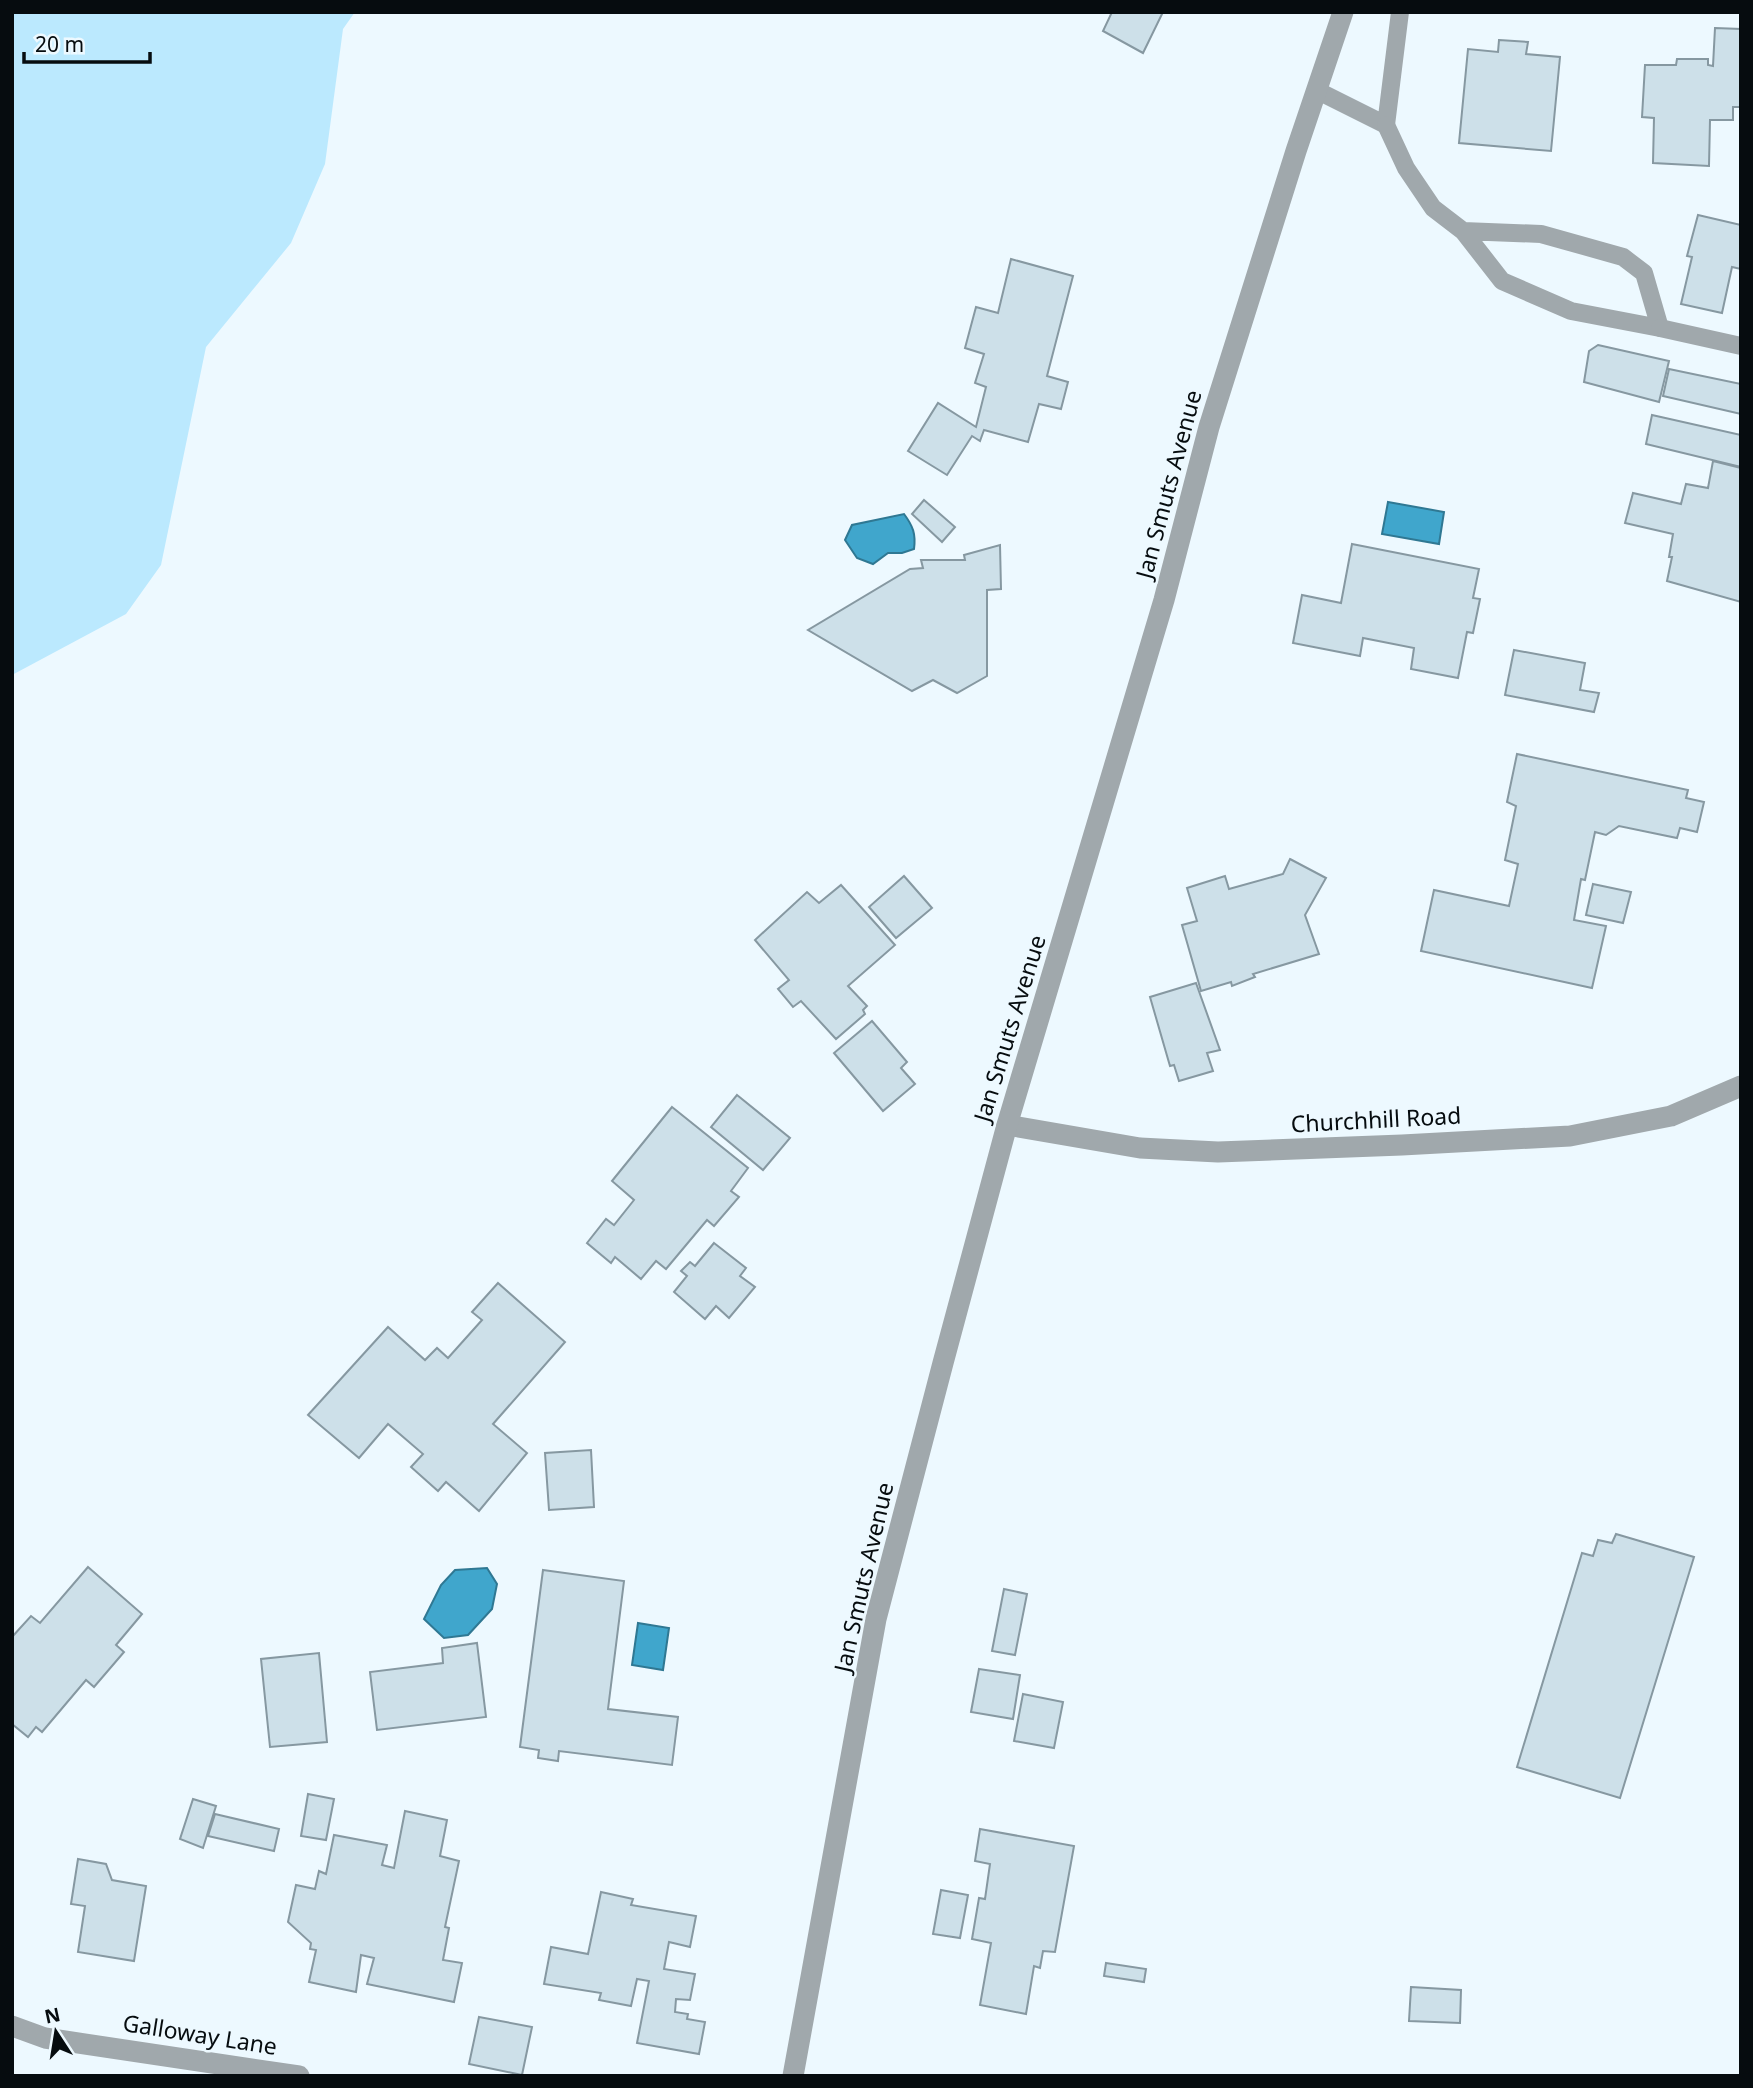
<svg xmlns="http://www.w3.org/2000/svg" width="1753" height="2088" viewBox="0 0 1753 2088" font-family="'Noto Sans',sans-serif">
<style>
.green{fill:#bbe9fe}
.water{fill:#40a6cc;stroke:#2f7893;stroke-width:2}
.building{fill:#cde0e9;stroke:#8698a1;stroke-width:2}
.lines{fill:none;stroke-linecap:round;stroke-linejoin:round}
.service{stroke:#a0a8ac;stroke-width:18}
.minor{stroke:#a0a8ac;stroke-width:21}
.labels{text-anchor:middle;dominant-baseline:central;stroke-width:5;stroke-linejoin:round;paint-order:stroke}
.street-label{font-size:23px;fill:#060c0f;stroke:#edf9ff}
</style>
<rect width="100%" height="100%" fill="#edf9ff"/>
<path class="green" d="M12,12H355L343,29L325,164L291,243L206,347L161,565L126,614L12,675Z"/>
<g class="water">
<path d="M1388,502L1444,512L1439,544L1382,534Z"/>
<path d="M904,514C913,526 916,534 914,549L902,553H888L873,564L857,558L845,540L852,525Z"/>
<path d="M487,1568L497,1584L492,1609L468,1635L444,1638L424,1619L441,1585L455,1570Z"/>
<path d="M638,1623L669,1628L663,1670L632,1665Z"/>
</g>
<g class="building">
<path d="M1112,12H1163L1143,53L1103,31Z"/>
<path d="M1715,28L1741,29V107H1733V120H1710L1709,166L1653,163L1654,118L1642,117L1645,65H1676L1677,59H1708V65L1713,66Z"/>
<path d="M1499,40L1528,42L1526,54L1560,57L1551,151L1459,143L1468,49L1498,52Z"/>
<path d="M1698,215L1741,225V269L1732,267L1722,313L1681,304L1692,257L1687,256Z"/>
<path d="M1011,259L1073,276L1047,376L1068,382L1061,409L1039,404L1028,442L984,430L980,441L972,436L947,475L908,451L938,403L976,427L986,387L975,383L984,354L965,348L976,307L998,313Z"/>
<path d="M1598,345L1669,361L1659,402L1584,382L1589,351Z"/>
<path d="M1669,369L1741,384V414L1663,396Z"/>
<path d="M1652,415L1741,435V467L1646,444Z"/>
<path d="M1713,461L1741,468V602L1667,581L1672,557H1669L1673,534L1625,523L1633,493L1681,504L1686,484L1708,488Z"/>
<path d="M924,500L955,527L942,542L912,514Z"/>
<path d="M1352,544L1479,569L1473,598L1480,599L1473,633L1467,632L1458,678L1411,669L1414,648L1363,638L1360,656L1293,643L1302,595L1341,603Z"/>
<path d="M1000,545L1001,589L987,590V676L957,693L933,680L912,691L808,630L910,569L923,568L921,560H965L964,555Z"/>
<path d="M1514,650L1585,663L1580,690L1599,693L1594,712L1505,695Z"/>
<path d="M1517,754L1688,790L1686,798L1704,802L1697,832L1680,828L1677,838L1619,826L1606,835L1595,832L1585,880L1581,879L1574,920L1606,926L1592,988L1421,951L1434,890L1509,906L1518,864L1505,860L1516,806L1507,802Z"/>
<path d="M1290,859L1326,878L1305,915L1319,954L1253,974L1255,977L1232,986L1231,982L1201,991L1182,925L1197,921L1187,888L1225,876L1229,889L1283,874Z"/>
<path d="M904,876L932,908L896,938L869,907Z"/>
<path d="M1593,884L1631,892L1623,923L1586,915Z"/>
<path d="M841,885L895,945L848,986L867,1006L863,1010L865,1014L836,1039L801,1001L793,1007L778,989L789,980L755,940L807,892L819,903Z"/>
<path d="M1196,983L1220,1050L1207,1053L1213,1071L1179,1081L1174,1065L1170,1066L1150,997Z"/>
<path d="M872,1021L907,1062L901,1068L915,1084L883,1111L834,1053Z"/>
<path d="M737,1095L790,1138L763,1170L711,1127Z"/>
<path d="M672,1107L748,1168L731,1191L739,1197L714,1226L707,1220L666,1269L656,1261L641,1279L615,1257L611,1263L587,1243L606,1219L614,1225L634,1200L612,1181Z"/>
<path d="M714,1243L746,1268L740,1276L755,1287L729,1318L716,1306L705,1319L674,1292L687,1276L681,1271L690,1262L695,1266Z"/>
<path d="M498,1283L565,1342L493,1424L527,1453L479,1511L446,1482L438,1491L411,1467L423,1454L388,1424L359,1458L308,1415L388,1327L425,1360L437,1348L448,1358L482,1320L472,1312Z"/>
<path d="M591,1450L594,1507L549,1510L545,1453Z"/>
<path d="M1616,1534L1694,1557L1620,1798L1517,1767L1582,1553L1593,1556L1598,1540L1612,1543Z"/>
<path d="M88,1567L142,1614L116,1645L124,1652L94,1687L86,1680L42,1732L36,1727L28,1737L12,1724V1637L31,1616L40,1623Z"/>
<path d="M543,1570L624,1581L608,1709L678,1717L672,1765L559,1751L558,1761L538,1758L539,1750L520,1747Z"/>
<path d="M1004,1589L1027,1594L1015,1655L992,1651Z"/>
<path d="M477,1643L486,1717L377,1730L370,1672L443,1663L442,1648Z"/>
<path d="M319,1653L327,1742L270,1747L261,1659Z"/>
<path d="M979,1669L1020,1675L1013,1719L971,1712Z"/>
<path d="M1023,1694L1063,1702L1054,1748L1014,1741Z"/>
<path d="M308,1794L334,1799L326,1840L301,1836Z"/>
<path d="M193,1799L216,1806L203,1848L180,1839Z"/>
<path d="M405,1811L447,1820L440,1856L459,1861L445,1927L449,1928L443,1960L462,1963L454,2002L367,1984L374,1958L361,1955L356,1992L309,1982L316,1950L310,1949L311,1943L288,1922L296,1885L315,1889L319,1871L326,1874L334,1835L387,1845L382,1865L394,1868Z"/>
<path d="M215,1814L279,1829L274,1851L208,1836Z"/>
<path d="M980,1829L1074,1846L1055,1952L1043,1951L1040,1968L1034,1966L1026,2014L980,2005L991,1943L972,1939L979,1898L985,1899L990,1864L975,1861Z"/>
<path d="M78,1859L106,1864L112,1880L146,1886L134,1961L78,1952L85,1906L71,1904Z"/>
<path d="M941,1890L968,1895L960,1938L933,1934Z"/>
<path d="M601,1892L633,1899L631,1905L696,1916L690,1947L669,1942L664,1969L695,1974L690,2000L676,1999L675,2012L688,2014L687,2019L705,2022L699,2054L637,2043L649,1981L637,1979L631,2006L599,2000L601,1993L544,1984L551,1947L588,1954Z"/>
<path d="M1106,1963L1146,1969L1144,1982L1104,1976Z"/>
<path d="M1411,1987L1461,1990L1460,2023L1409,2021Z"/>
<path d="M479,2017L532,2027L522,2075L469,2064Z"/>
</g>
<g class="lines">
<g class="service">
<path d="M1316,90L1386,125L1400,12"/>
<path d="M1386,125L1406,168L1433,208L1463,231L1502,281L1571,311L1660,328L1644,273L1623,257L1541,234L1463,231"/>
<path d="M1660,328L1741,346"/>
</g>
<g class="minor">
<path d="M1007,1125L1140,1148L1218,1152L1402,1145L1570,1136L1671,1116L1741,1086"/>
<path d="M12,2026L45,2038L299,2076"/>
<path d="M793,2076L876,1619L943,1363L1007,1125L1164,600L1209,427L1296,151L1343,12"/>
</g>
</g>
<g class="labels">
<g class="street-label">
<text transform="translate(1168 484) rotate(-75)">Jan Smuts Avenue</text>
<text transform="translate(1009 1028) rotate(-73)">Jan Smuts Avenue</text>
<text transform="translate(1376 1119) rotate(-3)">Churchhill Road</text>
<text transform="translate(863 1577) rotate(-77)">Jan Smuts Avenue</text>
<text transform="translate(200 2034) rotate(9)">Galloway Lane</text>
</g>
</g>
<rect width="1753" height="2088" fill="none" stroke="#060c0f" stroke-width="28"/>
<g transform="translate(56 2032) rotate(348)" stroke="#edf9ff" stroke-width="5" paint-order="stroke">
<path d="M0-5L12 26L0 18L-12 26Z" fill="#060c0f"/>
<text y="-10" font-size="19" font-weight="bold" text-anchor="middle" fill="#060c0f">N</text>
</g>
<path d="M24 52v10h126v-10" fill="none" stroke="#060c0f" stroke-width="3.5"/>
<text x="35" y="52" font-size="21" fill="#060c0f" stroke="#edf9ff" stroke-width="5" paint-order="stroke">20 m</text>
</svg>
